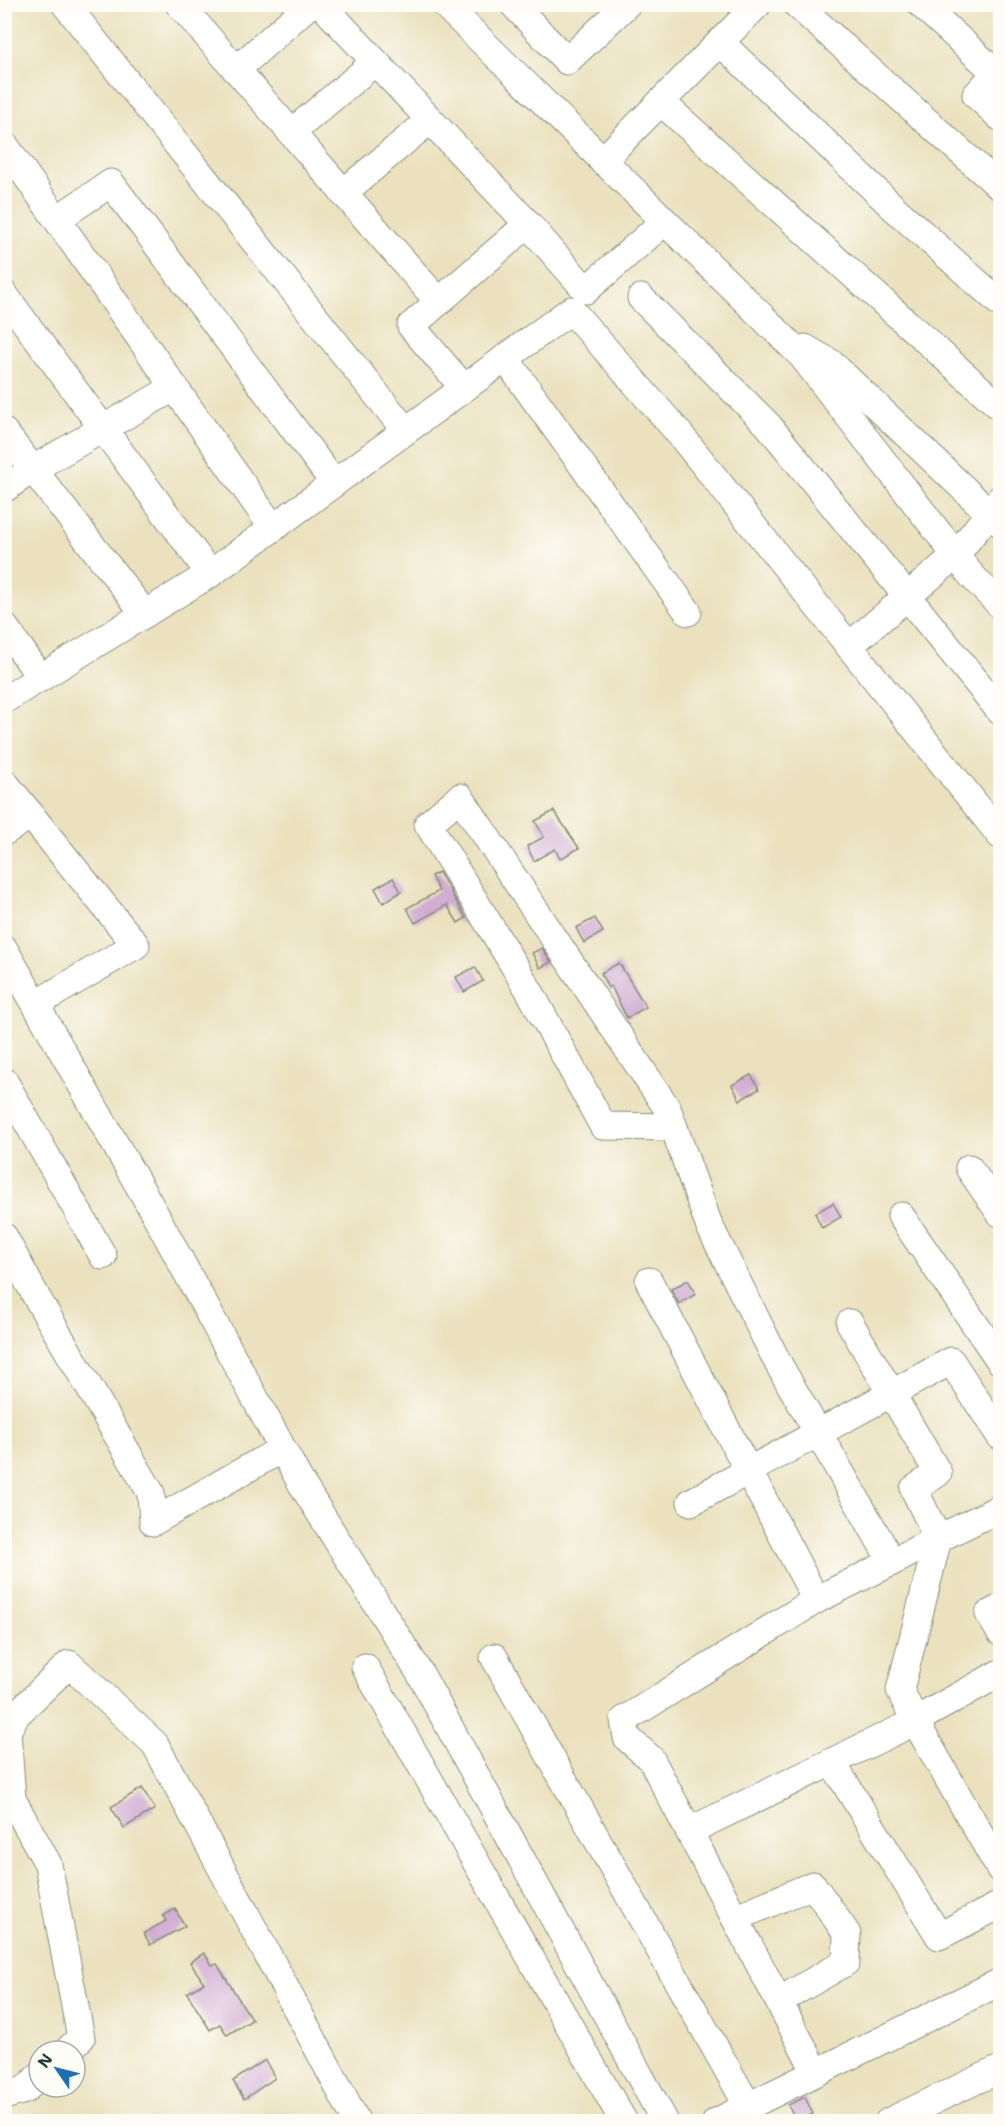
<svg xmlns="http://www.w3.org/2000/svg" width="1005" height="2126" viewBox="0 0 1005 2126" font-family="'Shantell Sans',sans-serif">
<style>
.building{fill:#d1acd3}
.lines{fill:none;stroke-linecap:round;stroke-linejoin:round}
.minor-casing{stroke:#858f79;stroke-width:29}
.minor{stroke:#fff;stroke-width:27}
</style>
<rect width="100%" height="100%" fill="#fdfcf7"/>
<filter id="ink" filterUnits="userSpaceOnUse"><feTurbulence type="fractalNoise" baseFrequency=".0167" numOctaves="2"/><feDisplacementMap in="SourceGraphic" scale="12" xChannelSelector="R" yChannelSelector="G"/><feConvolveMatrix kernelMatrix="1 2 1 2 8 2 1 2 1" color-interpolation-filters="sRGB"/></filter>
<filter id="wash" filterUnits="userSpaceOnUse"><feTurbulence type="fractalNoise" baseFrequency=".008" numOctaves="4" result="noise"/><feDisplacementMap in="SourceGraphic" scale="24" xChannelSelector="R" yChannelSelector="G"/><feGaussianBlur stdDeviation="1.35" result="paint"/><feColorMatrix in="noise" values="0 0 0 0 0 0 0 0 0 0 0 0 0 0 0 0 0 1.4 0 .05"/><feComposite in="paint" operator="in"/></filter>
<g filter="url(#wash)">
<rect width="100%" height="100%" fill="#ebe1be"/>
<g id="blocks">
<g class="building">
<path d="M554,811L579,848L560,859L555,849L534,861L527,846L544,837L535,821Z"/>
<path d="M439,872L466,918L458,923L447,905L415,923L407,908L439,891L431,876Z"/>
<path d="M393,878L401,892L383,903L375,888Z"/>
<path d="M595,918L603,932L584,943L576,928Z"/>
<path d="M542,948L551,962L540,968L532,953Z"/>
<path d="M619,963L646,1007L627,1018L611,986L608,988L601,973Z"/>
<path d="M475,967L483,981L464,992L456,977Z"/>
<path d="M751,1075L759,1089L740,1100L732,1085Z"/>
<path d="M833,1203L841,1217L822,1228L815,1213Z"/>
<path d="M688,1280L696,1294L679,1304L671,1289Z"/>
<path d="M142,1788L155,1809L124,1828L111,1807Z"/>
<path d="M175,1909L185,1926L150,1945L144,1933L166,1921L163,1916Z"/>
<path d="M204,1953L212,1965L217,1964L252,2020L227,2035L220,2024L210,2030L187,1993L204,1983L190,1962Z"/>
<path d="M265,2060L275,2078L244,2099L233,2081Z"/>
<path d="M805,2097L813,2114L796,2121L788,2105Z"/>
</g>
</g>
</g>
<g filter="url(#ink)">
<use href="#blocks" fill-opacity="0" stroke="#858f79" stroke-width="1.5"/>
<g class="lines">
<g class="minor-casing">
<g id="minor">
<path d="M65,4L405,430"/>
<path d="M179,4L439,302"/>
<path d="M321,4L528,224L586,290L664,222"/>
<path d="M444,4L802,356L971,575L1000,605"/>
<path d="M513,4L567,61L627,4"/>
<path d="M796,4L1000,187"/>
<path d="M921,4L996,73L976,95L1000,117"/>
<path d="M720,42L894,208L1000,303"/>
<path d="M236,70L310,4"/>
<path d="M661,102L1000,407"/>
<path d="M291,133L375,62"/>
<path d="M4,144L273,528"/>
<path d="M602,161L758,4"/>
<path d="M343,193L430,120"/>
<path d="M57,219L111,183L334,483"/>
<path d="M4,294L210,574"/>
<path d="M641,298L768,425L1000,711"/>
<path d="M805,348L831,363L1000,523"/>
<path d="M505,358L688,612"/>
<path d="M463,387L411,326L528,224"/>
<path d="M4,432L145,614"/>
<path d="M4,489L33,469L175,387"/>
<path d="M4,626L41,678"/>
<path d="M849,646L956,555L1000,499"/>
<path d="M4,700L210,574L571,310L678,432L1000,835"/>
<path d="M4,782L136,945L36,1004"/>
<path d="M4,832L31,815"/>
<path d="M4,949L155,1214L300,1481L421,1675L665,2122"/>
<path d="M4,1081L103,1256"/>
<path d="M674,1127L603,1126L530,992L428,824L460,797L667,1108L709,1225L778,1363L892,1562"/>
<path d="M969,1168L1000,1213"/>
<path d="M901,1216L1000,1361"/>
<path d="M4,1237L37,1298L151,1493L153,1522L282,1449"/>
<path d="M649,1281L816,1600"/>
<path d="M850,1323L938,1473L914,1489L938,1539L900,1690L915,1721L1000,1869"/>
<path d="M691,1502L951,1361L1000,1436"/>
<path d="M1000,1608L989,1614L1000,1632"/>
<path d="M494,1657L748,2106"/>
<path d="M365,1667L624,2122"/>
<path d="M832,1762L939,1936L1000,1905"/>
<path d="M689,1831L902,1728L1000,1673"/>
<path d="M735,1918L813,1885L847,1934L846,1962L779,2001"/>
<path d="M67,2051L81,2038L48,1864L12,1799L7,1731L17,1714L69,1664L155,1744L357,2122"/>
<path d="M816,2072L651,1759L627,1738L624,1720L816,1600L1000,1508"/>
<path d="M4,2096L25,2090L39,2076"/>
<path d="M716,2122L1000,1982"/>
<path d="M888,2122L1000,2069"/>
</g>
</g>
<use href="#minor" class="minor"/>
</g>
</g>
<rect width="1005" height="2126" fill="none" stroke="#fdfcf7" stroke-width="24"/>
<g transform="translate(57 2069) rotate(305)"><circle r="28" fill="#fdfcf7" stroke="#a4b0a9" stroke-width="1.5"/>
<path d="M0-4.5L10 22L0 15L-10 22Z" fill="#1f6fb2"/>
<text y="-9" font-size="16" font-weight="bold" text-anchor="middle" fill="#1f3d34">N</text>
</g>
</svg>
